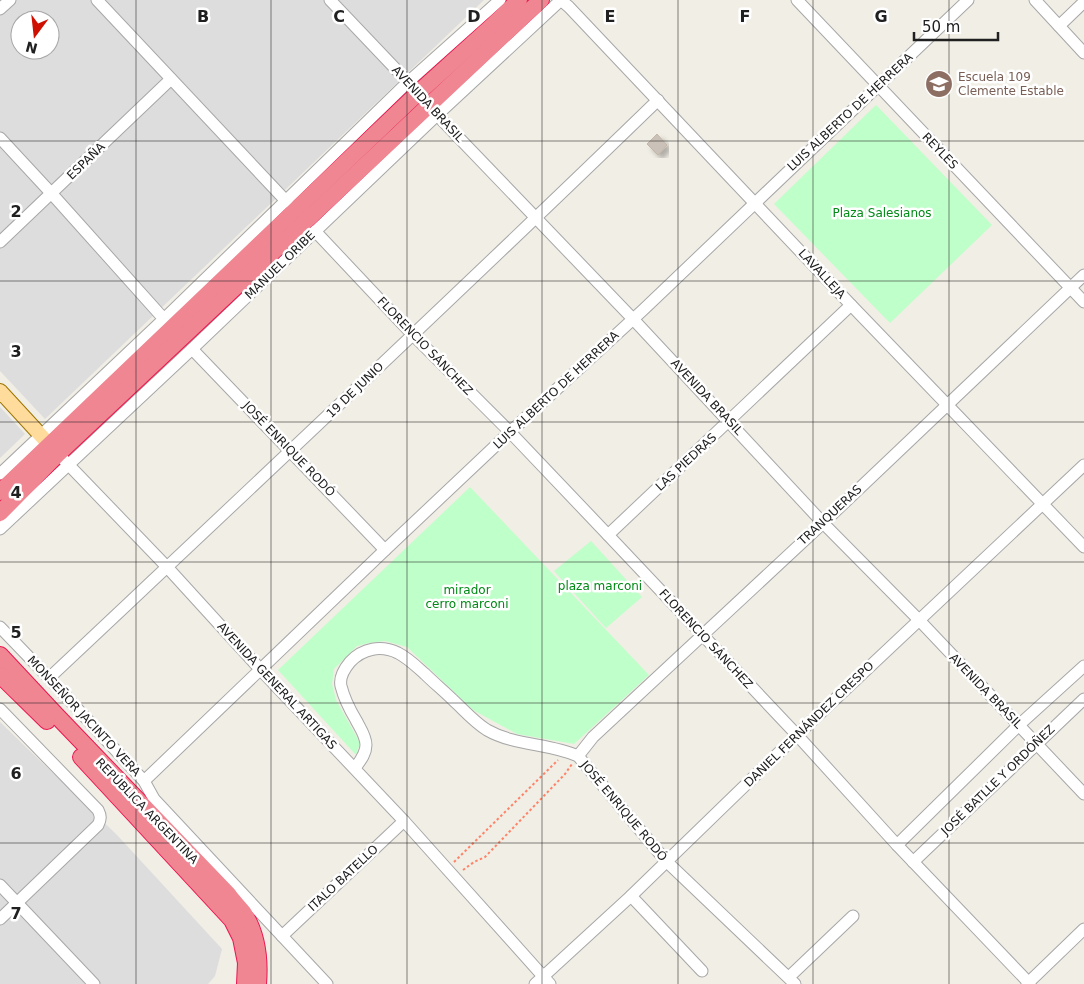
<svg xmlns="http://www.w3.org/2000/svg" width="1084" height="984" viewBox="0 0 1084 984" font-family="'DejaVu Sans',sans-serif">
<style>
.residential{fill:#dedddd;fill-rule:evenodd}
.park{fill:#bfffc9}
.building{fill:#cac1b8;stroke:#c4b6a6;filter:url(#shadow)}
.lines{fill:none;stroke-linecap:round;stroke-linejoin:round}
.minor-casing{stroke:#a7a7a7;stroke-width:13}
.major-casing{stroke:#9b7300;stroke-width:16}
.highway-casing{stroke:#ec1550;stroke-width:18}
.path{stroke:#ff8368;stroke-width:2;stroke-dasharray:2.5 2.5;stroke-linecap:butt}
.minor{stroke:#fff;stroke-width:11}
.major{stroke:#ffdc9c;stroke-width:14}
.highway{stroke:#ef8692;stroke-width:16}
.grid{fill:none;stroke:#202020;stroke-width:1;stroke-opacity:0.55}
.labels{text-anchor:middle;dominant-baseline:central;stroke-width:5;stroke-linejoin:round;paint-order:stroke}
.education-label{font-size:12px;fill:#785e54;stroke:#fff;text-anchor:start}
.street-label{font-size:12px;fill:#202020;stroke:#fff}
.park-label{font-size:12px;fill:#018a16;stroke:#fff}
.grid-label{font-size:16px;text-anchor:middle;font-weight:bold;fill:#202020;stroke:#fff;stroke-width:5;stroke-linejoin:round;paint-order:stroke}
</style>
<defs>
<filter id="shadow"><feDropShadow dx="4.5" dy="4.5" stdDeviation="2.5" flood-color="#0004"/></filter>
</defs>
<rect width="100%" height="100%" fill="#f1eee5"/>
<g class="residential">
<path d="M0,0H484L45,419L0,371ZM20,20H50V50H20Z"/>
<path d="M0,407L25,434L0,458Z"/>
<path d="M0,722L117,835L222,949L215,976L208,984H0Z"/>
</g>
<g class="park">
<path d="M876,105L992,225L890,323L774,204Z"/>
<path d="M470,487L649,675L574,744L517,734L473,710L407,647L385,641L369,643L357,646L334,669L332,684L336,700L360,743L356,755L278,670Z"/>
<path d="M591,541L642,597L606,628L554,571Z"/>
</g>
<path class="building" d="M657,134L667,145L658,155L647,144Z"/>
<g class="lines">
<g class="minor-casing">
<g id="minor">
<path d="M97,0L287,202"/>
<path d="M330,0L408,82L437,115L633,319L823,523L919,620L1084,794"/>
<path d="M561,0L569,7L851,305L1084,547"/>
<path d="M797,0L1084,302"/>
<path d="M1035,0L1084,53"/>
<path d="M0,9L10,0"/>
<path d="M1059,26L1084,2"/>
<path d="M0,138L52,194L164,319"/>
<path d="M315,231L413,335L510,432L608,535L797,735L897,845L1030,984"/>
<path d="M0,242L171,79"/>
<path d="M192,349L385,550"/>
<path d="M63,459L167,567L260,669L404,821L550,984"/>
<path d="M0,474L164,319L408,82L500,0"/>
<path d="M0,529L192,349L437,115L561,0"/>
<path d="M608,535L851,305"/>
<path d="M0,627L49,678L144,781L154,799L327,984"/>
<path d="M49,678C253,486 457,295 658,100"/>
<path d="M0,709L98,810C101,816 101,819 98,825L0,919"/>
<path d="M578,756L593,737L823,523L1084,275"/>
<path d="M355,768C360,761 366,754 366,745C366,736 360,728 356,720C350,710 344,698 341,686C339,677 345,668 350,662C363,648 381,645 398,653C408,658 417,667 425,674C434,683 444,691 453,700C464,710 474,722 487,730C515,746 549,743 578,756L666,861L795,984"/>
<path d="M144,781L385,550L510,432L643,310L968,0"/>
<path d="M897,845L1019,725L1084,666"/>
<path d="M913,862L1084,699"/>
<path d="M0,885L94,984"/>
<path d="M631,896L702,971"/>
<path d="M282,936L404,821"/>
<path d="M789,977L853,916"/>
<path d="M535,984L631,896L797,735L1084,465"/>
<path d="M1027,984L1084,929"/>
</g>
</g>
<g class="major-casing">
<path id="major" d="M0,391L57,453"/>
</g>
<g class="highway-casing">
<g id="highway">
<path d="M0,492L418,93L492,26L519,0"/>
<path d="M0,513L58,454L541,0"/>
<path d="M0,655L57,716L228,894C232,900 238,906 243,912C257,933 260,960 258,984"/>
<path d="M0,675L47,721"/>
<path d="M81,757L232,920L241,938L246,963L245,984"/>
</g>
</g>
<g class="path">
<path d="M454,862L558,760"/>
<path d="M463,870L474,862L485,857L565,774L572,764"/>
</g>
<use href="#minor" class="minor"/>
<use href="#major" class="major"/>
<use href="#highway" class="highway"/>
</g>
<path class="grid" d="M136,0V984M271,0V984M407,0V984M542,0V984M678,0V984M813,0V984M949,0V984M0,141H1084M0,281H1084M0,422H1084M0,562H1084M0,703H1084M0,843H1084"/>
<defs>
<g id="school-disc" transform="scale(1.4375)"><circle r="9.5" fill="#8d6e63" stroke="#fff"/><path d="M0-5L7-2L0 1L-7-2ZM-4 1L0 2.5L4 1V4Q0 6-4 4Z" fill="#fff"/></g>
</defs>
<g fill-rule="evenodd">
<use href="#school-disc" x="939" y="84"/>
</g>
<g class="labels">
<g class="education-label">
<text x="958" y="77">Escuela 109<tspan x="958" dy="14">Clemente Estable</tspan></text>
</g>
<g class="street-label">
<text transform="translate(428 104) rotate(47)">AVENIDA BRASIL</text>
<text transform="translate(850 112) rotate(-43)">LUIS ALBERTO DE HERRERA</text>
<text transform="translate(940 151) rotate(46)">REYLES</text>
<text transform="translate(86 161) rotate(-44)">ESPAÑA</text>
<text transform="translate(280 265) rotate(-44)">MANUEL ORIBE</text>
<text transform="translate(822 274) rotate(47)">LAVALLEJA</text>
<text transform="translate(425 346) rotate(46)">FLORENCIO SÁNCHEZ</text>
<text transform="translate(355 390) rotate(-44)">19 DE JUNIO</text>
<text transform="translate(556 390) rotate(-43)">LUIS ALBERTO DE HERRERA</text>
<text transform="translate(707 397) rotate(47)">AVENIDA BRASIL</text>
<text transform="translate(289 449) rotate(46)">JOSÉ ENRIQUE RODÓ</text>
<text transform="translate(686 462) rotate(-43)">LAS PIEDRAS</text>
<text transform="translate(830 515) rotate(-43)">TRANQUERAS</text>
<text transform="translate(706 639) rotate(47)">FLORENCIO SÁNCHEZ</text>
<text transform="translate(277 686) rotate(47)">AVENIDA GENERAL ARTIGAS</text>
<text transform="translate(986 691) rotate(46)">AVENIDA BRASIL</text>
<text transform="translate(84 716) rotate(47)">MONSEÑOR JACINTO VERA</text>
<text transform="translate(809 724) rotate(-44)">DANIEL FERNÁNDEZ CRESPO</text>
<text transform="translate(998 780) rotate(-44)">JOSÉ BATLLE Y ORDÓÑEZ</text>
<text transform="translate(147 811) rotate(46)">REPÚBLICA ARGENTINA</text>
<text transform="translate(624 811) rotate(50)">JOSÉ ENRIQUE RODÓ</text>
<text transform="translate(343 878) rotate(-43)">ITALO BATELLO</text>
</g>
<g class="park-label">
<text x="882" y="213">Plaza Salesianos</text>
<text x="600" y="586">plaza marconi</text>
<text x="467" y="590">mirador<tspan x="467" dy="14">cerro marconi</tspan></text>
</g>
</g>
<g class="grid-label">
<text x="203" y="22">B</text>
<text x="339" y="22">C</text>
<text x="474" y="22">D</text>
<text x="610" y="22">E</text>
<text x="745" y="22">F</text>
<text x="881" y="22">G</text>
<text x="16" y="217">2</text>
<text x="16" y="357">3</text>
<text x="16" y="498">4</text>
<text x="16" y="638">5</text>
<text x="16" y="779">6</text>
<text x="16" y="919">7</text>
</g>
<g transform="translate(35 35) rotate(195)"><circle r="24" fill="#ffffff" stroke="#a6a6a6"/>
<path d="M0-4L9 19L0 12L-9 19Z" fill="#cf0f00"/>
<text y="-8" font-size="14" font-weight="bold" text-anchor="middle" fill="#202020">N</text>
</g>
<path d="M914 32v8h84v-8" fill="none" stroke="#202020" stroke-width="2.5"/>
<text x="922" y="32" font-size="15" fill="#202020" stroke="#ffffff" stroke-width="4" paint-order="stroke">50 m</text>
</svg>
